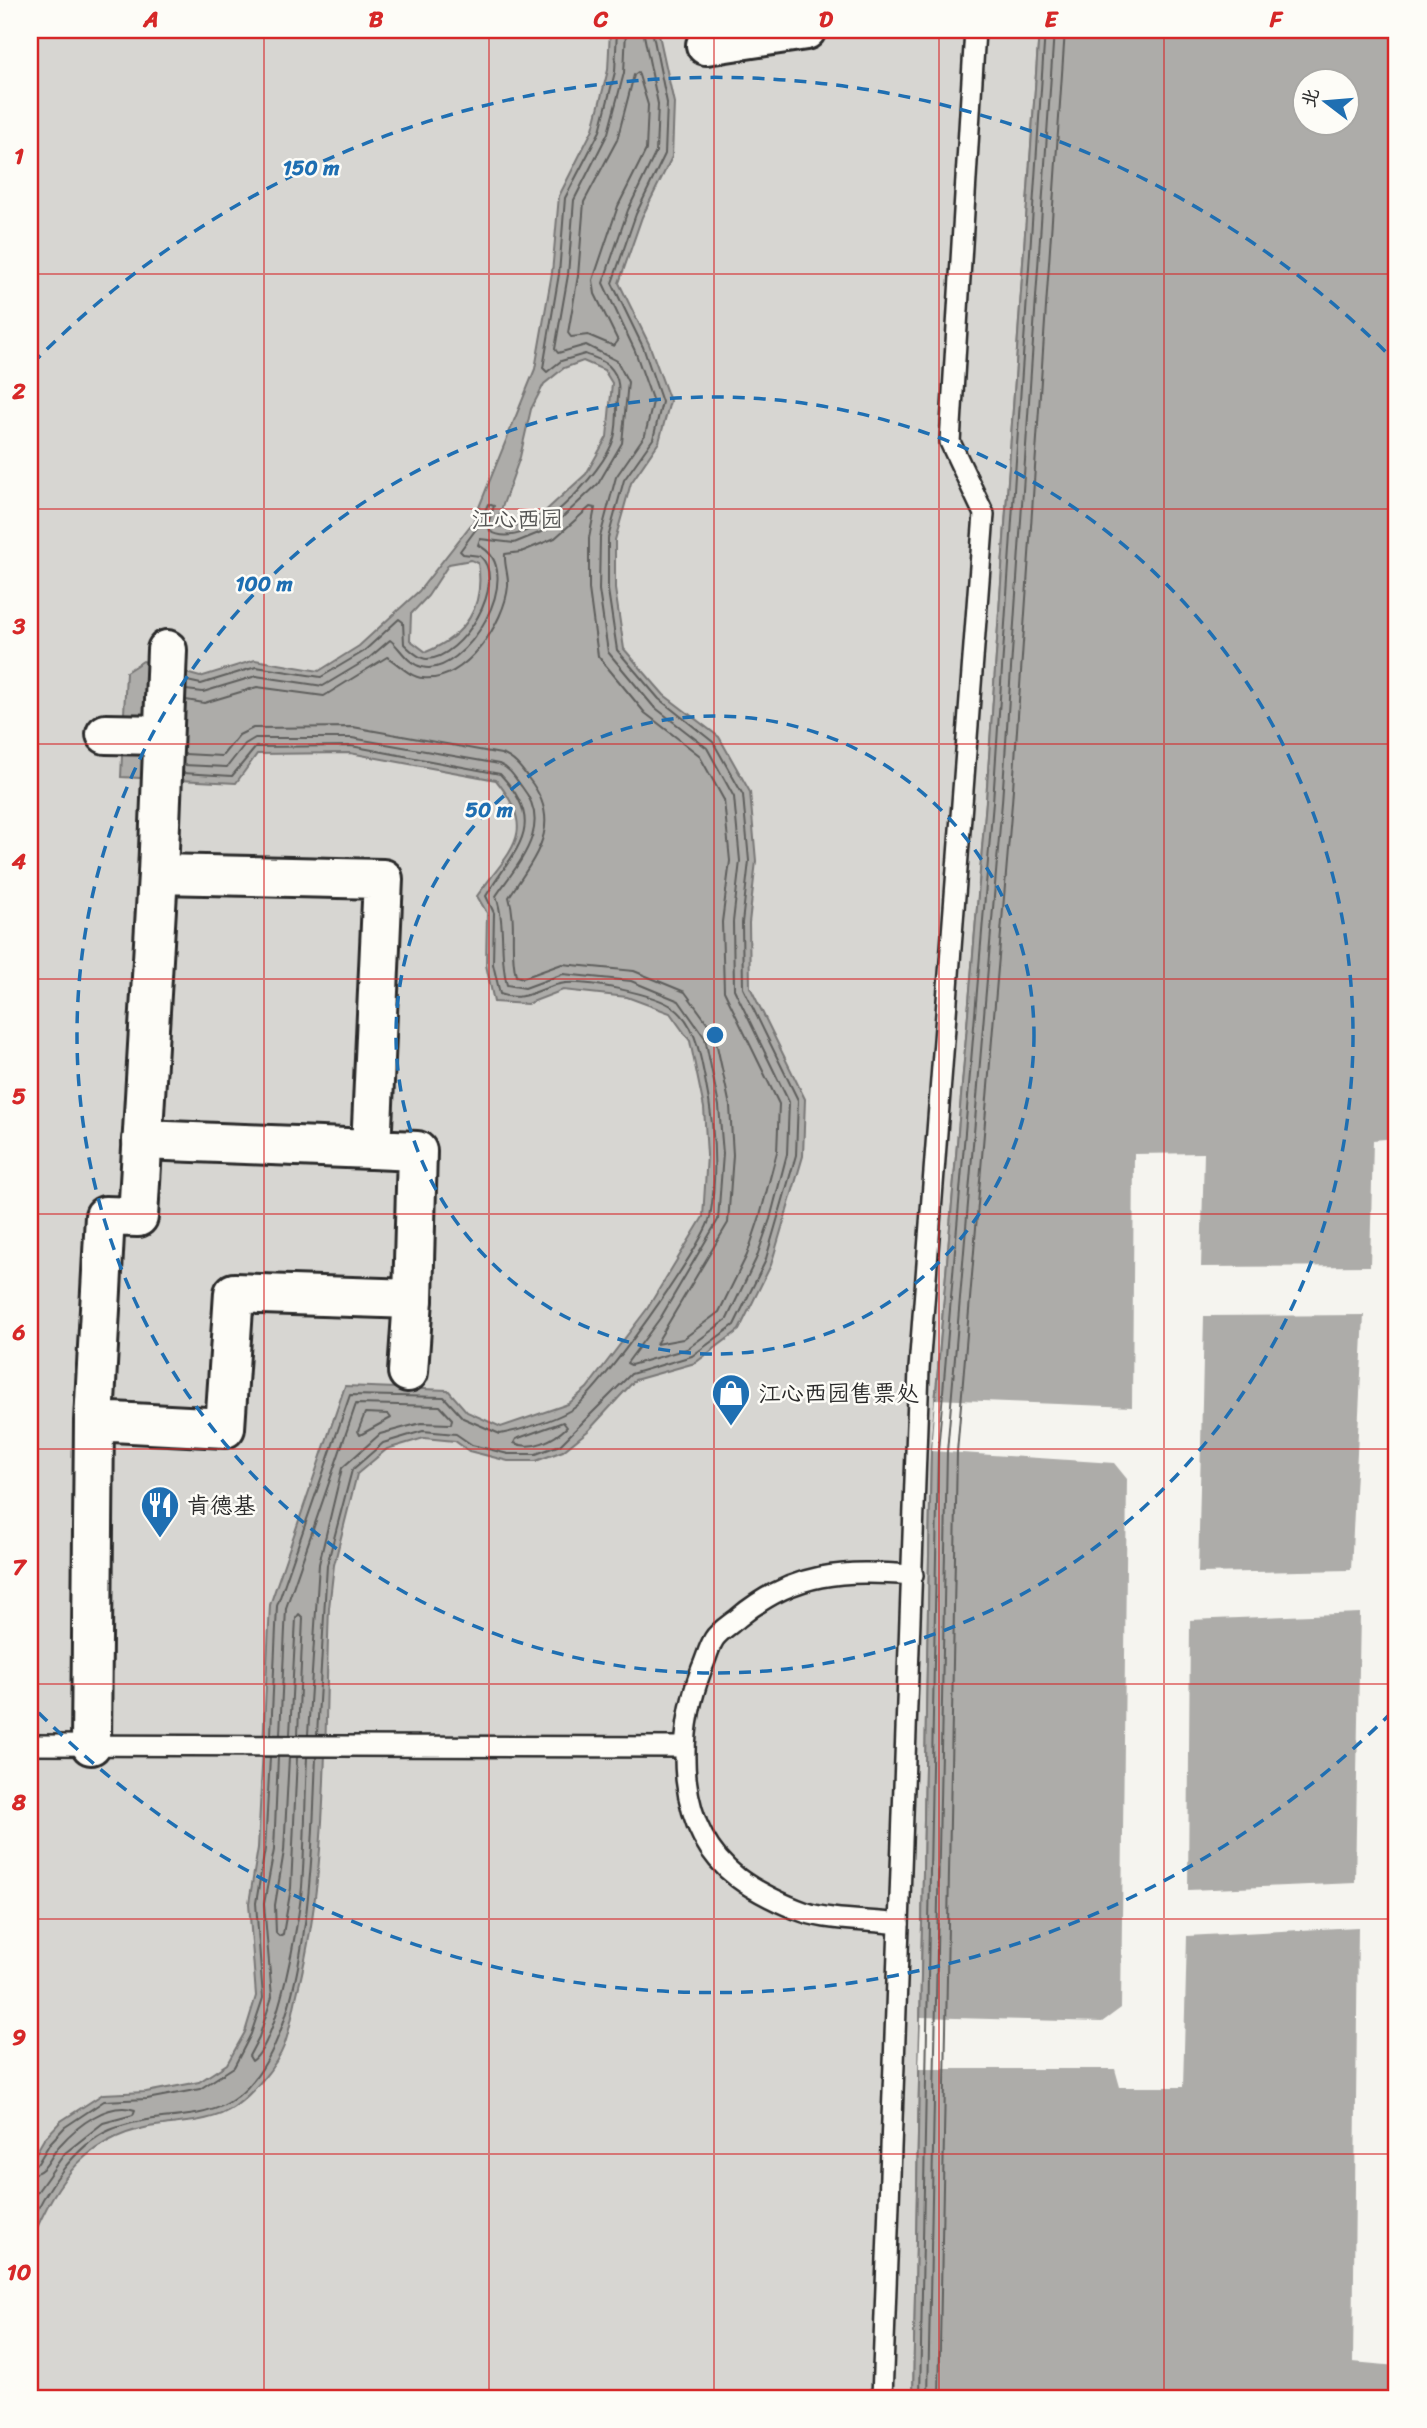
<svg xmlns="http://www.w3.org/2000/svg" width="1427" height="2428" viewBox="0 0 1427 2428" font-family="Sriracha,'LXGW WenKai TC',sans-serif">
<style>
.green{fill:#d7d6d2;stroke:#81807e;stroke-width:2}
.water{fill:#adaca9;stroke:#797877;stroke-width:2;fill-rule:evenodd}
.pier{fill:#f5f4ef;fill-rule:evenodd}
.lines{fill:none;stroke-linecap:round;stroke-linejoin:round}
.shore{stroke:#5f5f5d;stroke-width:2}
.lane-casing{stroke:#2b2b2b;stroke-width:24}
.street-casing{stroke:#2b2b2b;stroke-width:44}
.lane{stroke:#fdfcf7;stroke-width:19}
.street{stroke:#fdfcf7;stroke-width:38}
.grid{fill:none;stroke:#d62828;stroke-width:2;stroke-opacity:0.55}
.ring{fill:none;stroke:#1f6fb2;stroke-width:3.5;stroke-dasharray:12 9}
.labels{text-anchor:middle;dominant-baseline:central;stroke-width:5;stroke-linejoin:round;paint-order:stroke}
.park-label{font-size:23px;fill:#565655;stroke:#fdfcf7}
.poi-label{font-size:23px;fill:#2b2b2b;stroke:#fdfcf7;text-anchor:start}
.centre{fill:#1f6fb2;stroke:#fdfcf7;stroke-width:3.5}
.ring-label{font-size:21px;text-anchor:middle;font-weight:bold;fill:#1f6fb2;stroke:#fdfcf7;stroke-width:5;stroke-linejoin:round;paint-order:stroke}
.neatline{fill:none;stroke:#d62828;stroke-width:2.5}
.grid-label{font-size:23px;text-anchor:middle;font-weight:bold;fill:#d62828}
</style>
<rect width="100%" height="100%" fill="#f5f4ef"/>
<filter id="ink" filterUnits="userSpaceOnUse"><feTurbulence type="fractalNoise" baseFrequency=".0143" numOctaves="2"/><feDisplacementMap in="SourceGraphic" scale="14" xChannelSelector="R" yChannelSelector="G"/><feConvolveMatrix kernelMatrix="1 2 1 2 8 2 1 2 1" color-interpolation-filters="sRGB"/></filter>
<g filter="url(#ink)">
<path class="green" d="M30,30H1039L986,801L931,1451L913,2398H30Z"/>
<g class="water">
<path d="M610,30H658L674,103L672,157L642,217L619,283L649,344L670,401L659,442L631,483L615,540V589L624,649L664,695L719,737L750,792L756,861L749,923L750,987L805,1099L803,1156L771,1265L739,1330L695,1363L635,1380L589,1430L563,1451L536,1461H508L469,1451L455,1441L424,1438L387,1449L357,1474L334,1565L329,1608C324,1736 329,1870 297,1994C293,2011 290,2030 284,2046C276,2067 252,2094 234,2107C215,2121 185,2122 163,2125C88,2133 55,2180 30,2245V2163L44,2139L61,2121L103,2094L146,2092L199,2082L227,2064L245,2032L256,1996L249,1903L258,1848L270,1605L345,1386L448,1390L467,1412L501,1427L568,1404L587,1388L647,1309L703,1217L707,1155L704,1108L690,1041L670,1013L627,997L563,990L527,1004L494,1002L486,965L487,913L477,896C511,849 539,833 496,780L350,753L257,754L236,783L121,777L126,672L143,661L200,677L255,660L319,671L359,646L419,591L473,522L535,369L552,273L559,196L593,129L608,70ZM583,361L604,370L612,383L607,437L586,474L541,515L512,527H495L520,457L531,409L544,384L564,368ZM471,560L478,563C485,606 466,636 426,652L410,640L411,614L428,596L449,564Z"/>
<path d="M1039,30H1397V2398H913L931,1451L986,801ZM1304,80H1346V122H1304Z"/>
</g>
<path class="pier" d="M1397,1138V2366L1353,2362L1358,1927L1187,1936L1183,2087H1120L1115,2069H919L921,2017L1102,2022L1121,2008L1127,1479L1114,1463L931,1451L935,1399L1132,1407L1134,1154L1204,1153L1201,1267L1370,1266L1373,1140ZM1364,1315L1351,1570L1198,1573L1204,1316ZM1360,1613L1355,1883L1188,1890L1190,1620Z"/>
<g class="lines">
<g class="shore">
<path d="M638,72L648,105L646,150L618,206L593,280L595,294L618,341L614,346L588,335L571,337L568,333L578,276L584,202L617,140L634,75Z"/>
<path d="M187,681L201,684L256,667L321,677L363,652L399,619L403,622L404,644C409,649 419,659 427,659C462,659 509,582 480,556L463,554L460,551L479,525L488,504L494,506L488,524L490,531C528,556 605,471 614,438C617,428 617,416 617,406C619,391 621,378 609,366C603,360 592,357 585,354L561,361L547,372L543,368L559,274L565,198L600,131L615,72L617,30"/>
<path d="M186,690L203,692L256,676L323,686L368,659L390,640C400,647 406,663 422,667C464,679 531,570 478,545L480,539L514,543L551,528L598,484L622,443L628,382L617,361L586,345L558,353L555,349L568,275L574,200L608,133L624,73L626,30"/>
<path d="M184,754L222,756L239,735L253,728L353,727L501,754C514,758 521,768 529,779C565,825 534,858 509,897C517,923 509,950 516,976L523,978L562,964L634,971L685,992L714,1032L730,1106L733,1155L728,1223L656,1344L683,1339L719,1312L747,1255L760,1216L777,1152L779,1104L724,991L722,922L730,861L724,800L699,755L645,713L598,656L589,589V538L595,508L590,507L555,538L521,552L505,554C504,565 509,576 508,586C505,622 465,683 423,678C409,677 398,663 387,657L324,696L257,687L204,703L186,700"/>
<path d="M183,765L227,767L245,744L255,738H352L499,764C510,768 515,778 522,787C554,827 518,863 496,896C506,925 499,956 507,985L525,988L563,974L631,981L679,1001L705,1038L719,1106L723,1154L718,1220L661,1317L627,1363L631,1365L687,1349L727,1319L756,1259L770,1219L787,1154L789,1102L734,989L733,922L740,861L734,797L707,748L653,706L608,652L599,590L600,537L616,477L645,435L653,402L635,351L603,283L628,210L656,152L658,104L643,30"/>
<path d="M183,773L232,776L256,747L351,746L500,774C549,826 515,848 486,896L494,913L493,964L500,994C523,1003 539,988 560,984C582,979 656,994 674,1008C696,1024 700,1055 705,1079C714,1123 718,1172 710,1217C704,1245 596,1397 571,1410C552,1421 522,1430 500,1434L463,1418L444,1397L350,1395L277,1606L271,1734"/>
<path d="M365,1413L388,1414L391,1418L360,1435L358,1431Z"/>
<path d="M563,1422L567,1427C554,1440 532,1451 514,1443L516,1439Z"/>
<path d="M280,1734L286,1608L356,1404L440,1406L452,1419L451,1424L421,1423L380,1434L342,1468L319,1564L308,1734"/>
<path d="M290,1734L296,1618L299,1614L303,1618L298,1734"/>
<path d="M317,1735L327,1565L352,1470L383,1443L423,1431L456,1434L472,1445L508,1454H536L560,1445L631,1374L692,1356L734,1325L765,1262L796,1155L798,1100L743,988L742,923L749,861L743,795L713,742L659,699L617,650L608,590V538L624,480L653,439L662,402L643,347L612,283L636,214L665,154L667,103L652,30"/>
<path d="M278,1757L274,1850L264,1904L272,1997L259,2037L249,2056L252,2061C278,2044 299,1920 302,1887C305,1844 305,1800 307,1757"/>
<path d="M289,1757L284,1851L275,1905L276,1933L279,1936L283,1934L291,1888L297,1757"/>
<path d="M30,2165L38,2163L50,2143L65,2127L104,2101L147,2099L200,2089L234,2067L251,2034L263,1998L256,1903L265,1849L270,1757"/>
<path d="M30,2174C47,2173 49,2157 60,2145C77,2126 108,2101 135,2110L133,2115L103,2123L65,2153L30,2202"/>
<path d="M30,2226C43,2193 75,2145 110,2130C124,2124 146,2120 162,2118C184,2116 209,2114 228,2103C312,2054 312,1844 316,1757"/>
<path d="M920,2398L938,1451L993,802L1045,30"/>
<path d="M928,2398L947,1452L1002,802L1054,30"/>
<path d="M939,2398L957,1452L1012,803L1065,30"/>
</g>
<g class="lane-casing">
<g id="lane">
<path d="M30,1745L685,1747"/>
<path d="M899,1924C871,1920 830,1921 804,1912C784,1905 755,1891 738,1878C674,1829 676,1736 702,1668C706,1659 709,1647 714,1639C719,1631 731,1624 738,1618C794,1571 844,1570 913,1575"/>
<path d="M882,2398L919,1369L984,514L950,442L975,30"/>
</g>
</g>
<g class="street-casing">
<g id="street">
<path d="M706,45L806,30"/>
<path d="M106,734L163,735"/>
<path d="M158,874L167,650"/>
<path d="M142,1140L371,1149"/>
<path d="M408,1372L413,1299"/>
<path d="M91,1745L94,1421L105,1216L138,1217L158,874L383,879L371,1149L417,1151L413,1299L234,1293L225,1428L94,1421"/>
</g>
</g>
<use href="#lane" class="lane"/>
<use href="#street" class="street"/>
</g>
</g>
<path class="grid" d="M264,30V2398M489,30V2398M714,30V2398M939,30V2398M1164,30V2398M30,274H1397M30,509H1397M30,744H1397M30,979H1397M30,1214H1397M30,1449H1397M30,1684H1397M30,1919H1397M30,2154H1397"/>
<g class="ring">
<circle cx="715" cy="1035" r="319"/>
<circle cx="715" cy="1035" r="638"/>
<path d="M1392 1712A957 957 0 0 1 32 1706M32 364A957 957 0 0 1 1392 358"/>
</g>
<defs>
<g id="shop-pin" transform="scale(2.0125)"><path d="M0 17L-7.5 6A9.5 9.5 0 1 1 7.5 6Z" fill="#1f6fb2" stroke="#fdfcf7"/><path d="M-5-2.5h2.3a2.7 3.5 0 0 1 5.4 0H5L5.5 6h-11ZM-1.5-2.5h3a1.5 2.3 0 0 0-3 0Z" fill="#fff"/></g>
<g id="restaurant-pin" transform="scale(2.0125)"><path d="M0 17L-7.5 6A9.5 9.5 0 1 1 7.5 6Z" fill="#1f6fb2" stroke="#fdfcf7"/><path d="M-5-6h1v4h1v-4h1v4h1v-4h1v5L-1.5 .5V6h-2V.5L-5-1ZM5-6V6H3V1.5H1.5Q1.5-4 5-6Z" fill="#fff"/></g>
</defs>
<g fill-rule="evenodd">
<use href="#shop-pin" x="731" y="1393"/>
<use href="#restaurant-pin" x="160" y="1505"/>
</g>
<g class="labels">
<g class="park-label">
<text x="517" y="519">江心西园</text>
</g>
<g class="poi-label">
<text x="758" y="1393">江心西园售票处</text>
<text x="187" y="1505">肯德基</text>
</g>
</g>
<circle cx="715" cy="1035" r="10" class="centre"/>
<g class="ring-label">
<text x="311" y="175">150 m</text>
<text x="264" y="591">100 m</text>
<text x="489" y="817">50 m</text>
</g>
<rect width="1427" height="2428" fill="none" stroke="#fdfcf7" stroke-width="77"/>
<g transform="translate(1326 102) rotate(286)"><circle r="33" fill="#fdfcf7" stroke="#a9a8a5" stroke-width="2"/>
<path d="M0-5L12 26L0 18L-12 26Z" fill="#1f6fb2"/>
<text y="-10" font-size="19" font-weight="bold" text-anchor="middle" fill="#2b2b2b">北</text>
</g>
<rect x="38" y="38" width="1350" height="2352" class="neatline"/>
<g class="grid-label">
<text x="151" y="27">A</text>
<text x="376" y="27">B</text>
<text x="601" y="27">C</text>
<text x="826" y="27">D</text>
<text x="1051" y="27">E</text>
<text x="1276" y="27">F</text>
<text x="19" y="164">1</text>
<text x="19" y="399">2</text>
<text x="19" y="634">3</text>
<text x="19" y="869">4</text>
<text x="19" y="1104">5</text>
<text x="19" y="1340">6</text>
<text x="19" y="1575">7</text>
<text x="19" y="1810">8</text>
<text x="19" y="2045">9</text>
<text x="19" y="2280">10</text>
</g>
</svg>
